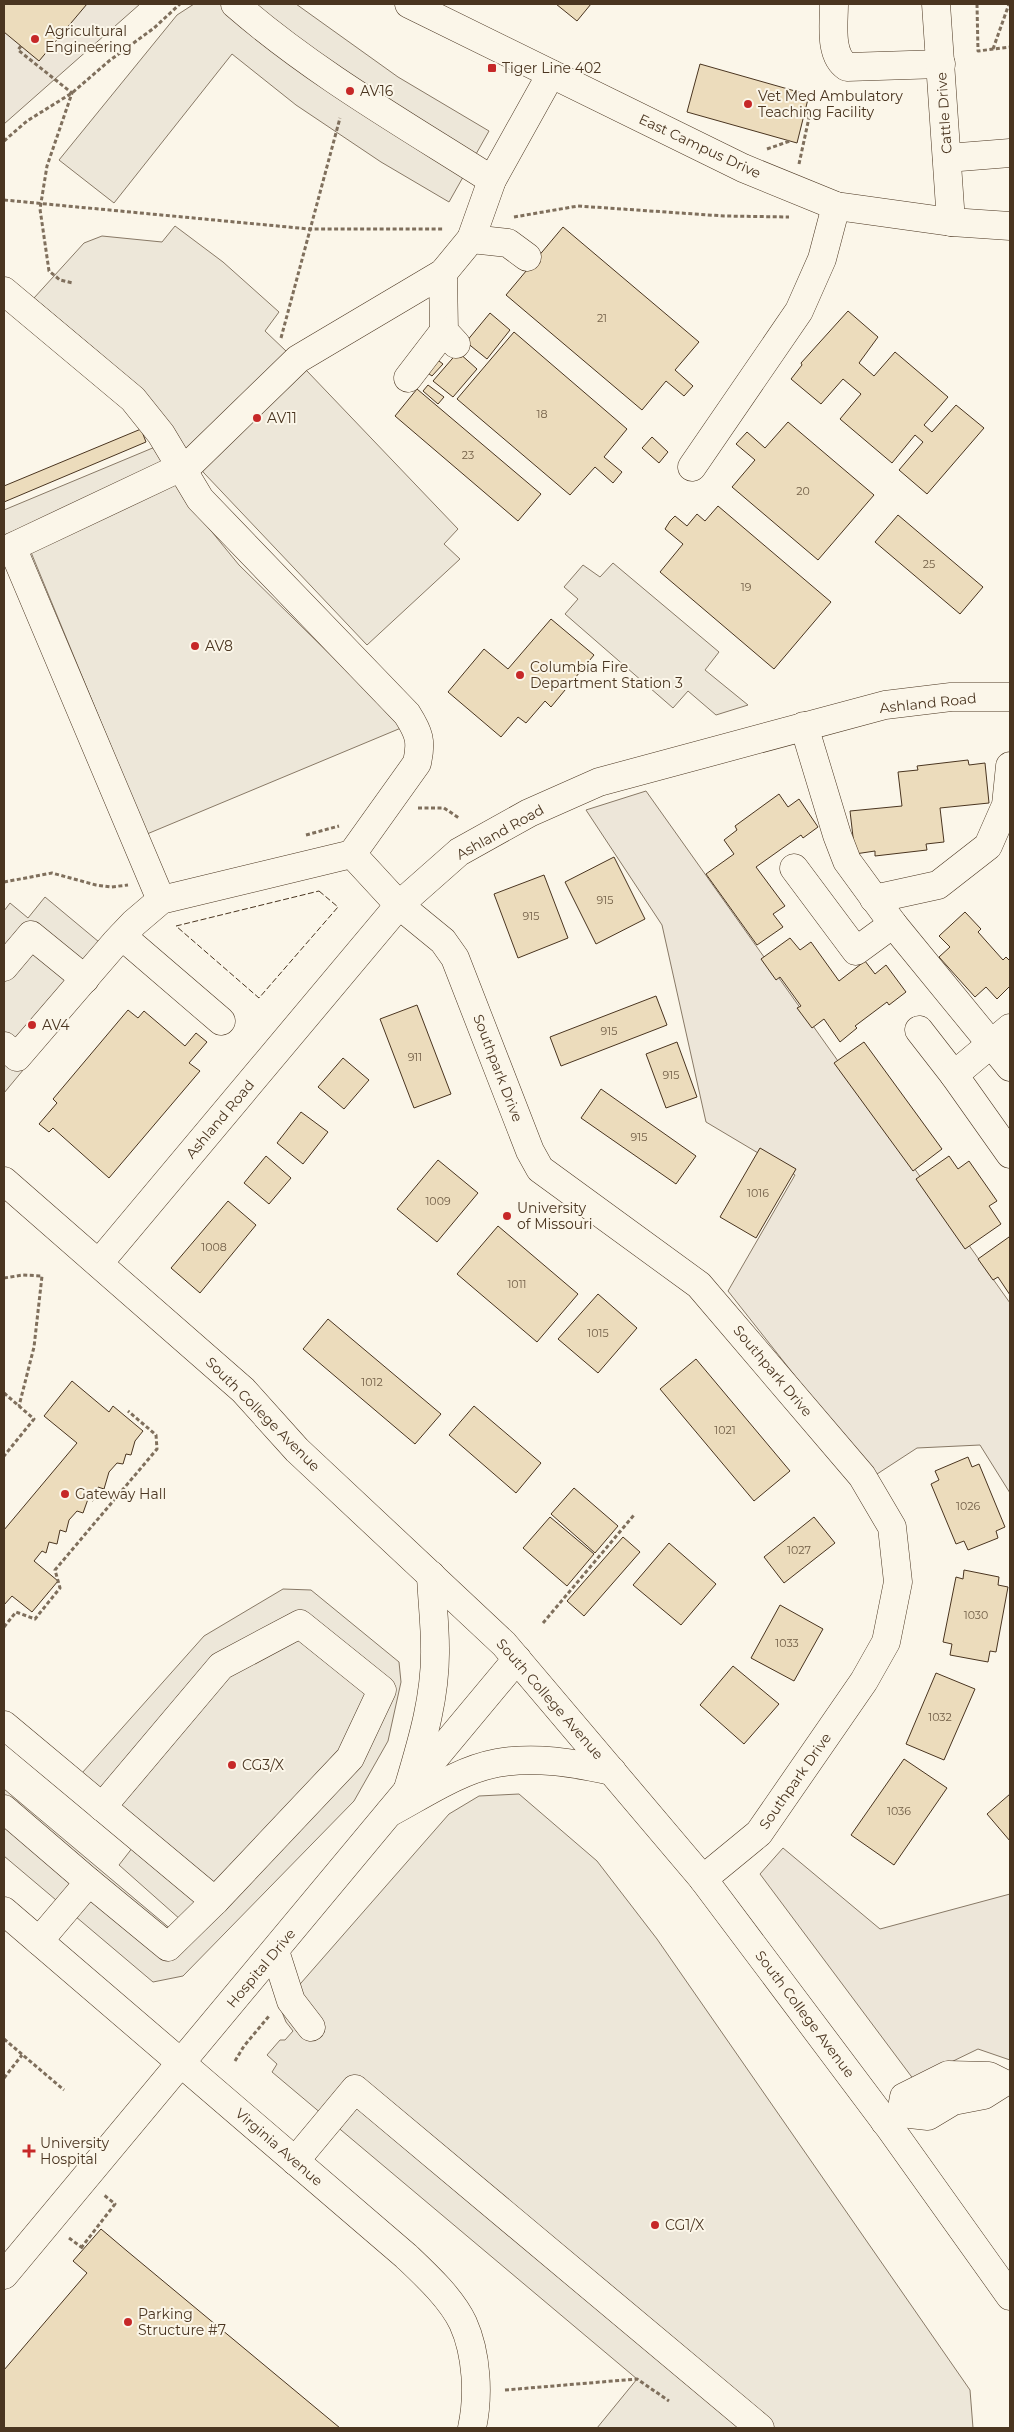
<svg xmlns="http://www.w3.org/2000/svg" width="1014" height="2432" viewBox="0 0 1014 2432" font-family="Montserrat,sans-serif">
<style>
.green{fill:#ede6d9;stroke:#887966}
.parking{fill:#ede7d9;stroke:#887966}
.building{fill:#ecdcbc;stroke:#4a3520}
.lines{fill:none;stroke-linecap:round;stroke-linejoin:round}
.minor-casing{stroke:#4a3520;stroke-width:29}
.major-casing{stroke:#4a3520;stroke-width:29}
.path{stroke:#7f6f5c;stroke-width:3;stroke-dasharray:4 2.5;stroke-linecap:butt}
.minor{stroke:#fbf6e9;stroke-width:28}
.major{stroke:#fbf6e9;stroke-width:28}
.fence{stroke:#4a3520;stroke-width:1;stroke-dasharray:6 2.5;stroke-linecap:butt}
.poi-dot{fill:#c62828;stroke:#fbf6e9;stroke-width:2}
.labels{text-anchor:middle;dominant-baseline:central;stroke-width:4;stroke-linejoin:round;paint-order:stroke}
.number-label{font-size:11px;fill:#725f47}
.poi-label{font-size:14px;fill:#4a3520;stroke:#fbf6e9;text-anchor:start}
.street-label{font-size:14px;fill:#4a3520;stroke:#fbf6e9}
</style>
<rect width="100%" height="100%" fill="#fbf6e9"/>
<g class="green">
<path d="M4,4H140L4,124Z"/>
<path d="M646,791L1010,1303V1493L980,1445L917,1448L874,1476L728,1291L795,1175L706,1122L662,925L586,810Z"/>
<path d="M783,1848L880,1929L1010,1894V2060L978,2049L914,2080L760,1874Z"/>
</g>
<g class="parking">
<path d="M194,4H296L398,77L489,131L449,202L381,162L296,105L232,54L114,203L59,160L177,15Z"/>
<path d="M175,226L223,262L279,312L265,331L307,371L458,529L444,544L460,559L367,645L204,473L175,437L148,399L102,355L34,298L84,243L102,236L162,242Z"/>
<path d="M155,447L190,505L239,565L349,673L401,728L147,834L21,528L4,535V510Z"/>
<path d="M613,563L719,652L705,670L748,705L716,715L688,691L673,708L565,614L578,599L564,587L583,565L600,577Z"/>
<path d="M45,897L117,957L4,1093V911L10,903L28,918Z"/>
<path d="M283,1589L311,1590L399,1662L401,1682L388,1741L354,1801L183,1976L153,1982L4,1856V1789L173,1931L181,1920L119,1865L133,1847L66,1791L204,1636Z"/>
<path d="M519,1794L597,1861L657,1939L970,2390L973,2428H597L637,2379L272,2072L277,2064L267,2055L280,2040H285L293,2031L286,2022L280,2007L449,1814L479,1796Z"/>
</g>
<g class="building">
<path d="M4,4H87L39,61L4,32Z"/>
<path d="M556,4H591L577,21Z"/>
<path d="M700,64L809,95L797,143L687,112Z"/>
<path d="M563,227L699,342L675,370L693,386L684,396L666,381L642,410L506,295Z"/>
<path d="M848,311L878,337L859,363L874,376L895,352L948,397L924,425L932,432L956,405L984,428L927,494L899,470L923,442L915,435L892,463L840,419L861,394L843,379L821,404L791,379L802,365L801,363Z"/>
<path d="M490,313L510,330L487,359L466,342Z"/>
<path d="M514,332L627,429L604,457L622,472L613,483L595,467L570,495L457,399Z"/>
<path d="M458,352L477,369L453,397L433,381Z"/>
<path d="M435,358L443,364L432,376L425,371Z"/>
<path d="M428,385L444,397L438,404L423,391Z"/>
<path d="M417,389L541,494L518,521L395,416Z"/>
<path d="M788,422L874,495L818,560L732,487L755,460L736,444L747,432L765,448Z"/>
<path d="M141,429L146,442L4,502V486Z"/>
<path d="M652,437L668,452L659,463L642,448Z"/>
<path d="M718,506L831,602L774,669L660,572L683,544L665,529L670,521L675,516L687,526L697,514L705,521Z"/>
<path d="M898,515L983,587L960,614L875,542Z"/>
<path d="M551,619L594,655L551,707L545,701L526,723L518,717L501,737L448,692L484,649L508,669Z"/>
<path d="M968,760L969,765L985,763L989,803L940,808L944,842L926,844L927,850L875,856V851L855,854L850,811L902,806L898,772L918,770L917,766Z"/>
<path d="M779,794L788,807L799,799L818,827L803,838L801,835L756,867L785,906L773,914L783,927L757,945L706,874L734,854L724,840L737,830L735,826Z"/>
<path d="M614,857L645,919L596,944L565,882Z"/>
<path d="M544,875L568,938L518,958L494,894Z"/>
<path d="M965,912L981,929L978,932L1003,960L1006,957L1010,961V986L997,999L986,987L975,997L939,957L950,947L939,936Z"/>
<path d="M790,938L800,950L811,942L839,981L865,961L875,974L886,965L906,992L889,1005L887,1002L855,1026L857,1028L840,1042L824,1019L812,1028L797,1008L801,1006L780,977L776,980L761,959Z"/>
<path d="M656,996L667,1025L561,1066L550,1037Z"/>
<path d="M417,1005L451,1094L414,1108L380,1019Z"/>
<path d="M128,1010L138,1018L144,1011L185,1046L196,1033L207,1042L189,1063L200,1071L109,1178L53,1128L49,1132L39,1124L57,1103L53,1099Z"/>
<path d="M677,1042L697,1097L666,1108L646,1054Z"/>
<path d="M864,1042L942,1149L913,1171L834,1063Z"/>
<path d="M343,1058L369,1080L344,1109L318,1087Z"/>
<path d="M601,1089L696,1156L676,1184L581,1118Z"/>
<path d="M301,1112L328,1132L303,1164L277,1143Z"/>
<path d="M760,1148L796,1169L756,1238L720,1217Z"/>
<path d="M266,1156L291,1178L269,1204L244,1183Z"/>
<path d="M949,1156L958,1169L969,1161L997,1201L989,1206L1001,1224L965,1249L916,1179Z"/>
<path d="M438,1160L478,1193L437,1242L397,1209Z"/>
<path d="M228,1201L256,1225L200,1293L171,1268Z"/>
<path d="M498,1226L578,1294L537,1342L457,1274Z"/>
<path d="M1009,1237L1010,1239V1295L998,1277L993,1280L978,1259Z"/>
<path d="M598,1294L637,1328L598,1373L558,1339Z"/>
<path d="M328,1319L441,1414L415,1444L303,1349Z"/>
<path d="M696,1359L790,1471L754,1501L660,1389Z"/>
<path d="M72,1381L109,1412L113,1406L143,1431L135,1441L131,1455L126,1454L123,1464L117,1463L109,1472L104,1489L98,1487L93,1501L88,1499L83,1513L77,1511L69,1520L66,1532L60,1530L57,1544L49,1542L46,1553L42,1551L34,1561L58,1581L32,1612L12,1596L4,1605V1530L77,1443L44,1416Z"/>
<path d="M474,1406L541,1463L516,1493L449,1435Z"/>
<path d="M968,1457L972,1467L979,1464L1005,1527L996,1531L998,1538L968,1550L964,1541L956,1544L931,1484L939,1480L935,1471Z"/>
<path d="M574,1488L618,1526L595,1553L551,1514Z"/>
<path d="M550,1517L594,1554L567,1586L523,1548Z"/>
<path d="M814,1517L835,1543L784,1583L764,1557Z"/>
<path d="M623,1537L640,1552L584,1616L567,1601Z"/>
<path d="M669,1543L716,1584L681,1625L633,1585Z"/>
<path d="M964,1570L999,1577L998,1585L1008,1587L996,1652L990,1651L988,1662L950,1655L952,1644L943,1642L956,1577L963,1579Z"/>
<path d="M780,1605L823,1629L794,1681L751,1658Z"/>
<path d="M733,1666L779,1704L744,1744L700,1705Z"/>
<path d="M936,1673L975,1689L944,1760L906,1744Z"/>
<path d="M904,1759L947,1788L894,1865L851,1835Z"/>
<path d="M1010,1794V1841L987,1814Z"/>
<path d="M101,2229L127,2251L340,2428H4V2370L87,2273L73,2261Z"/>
</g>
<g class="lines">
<g class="minor-casing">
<g id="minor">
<path d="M235,4C313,72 404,124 492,180"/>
<path d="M409,4L743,168L836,206L951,222L1010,226"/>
<path d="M834,4C834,24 829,55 847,67L941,64"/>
<path d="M936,4L951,222"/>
<path d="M947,158L1010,153"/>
<path d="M471,239L508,243L527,257"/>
<path d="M443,273L444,331L456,344"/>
<path d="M4,291L133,399L161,434L200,499L407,714C419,733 422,741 417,763L352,854"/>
<path d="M408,378L444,331"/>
<path d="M692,467L799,311L822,259L836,206"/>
<path d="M804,726L837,835L847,861L893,924L1010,1067"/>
<path d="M794,868L856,951L893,924"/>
<path d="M874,899L938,885L988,846L1006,805L1010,766"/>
<path d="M161,900L12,547L192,462L298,359L443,273L471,239L492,180L551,74"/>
<path d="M122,936L221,1021"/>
<path d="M4,967L31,935L85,979"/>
<path d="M919,1030L954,1075L1010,1028"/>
<path d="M4,1046L17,1057L116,942L134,923L161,900L352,854L399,905L443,941L455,958L530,1151L540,1169L699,1285L862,1476L892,1527L898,1582L886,1642L864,1681L759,1833L703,1879"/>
<path d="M954,1075L1010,1154"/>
<path d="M99,1263L399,905L459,852L529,813L599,782L885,705L951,697H1010"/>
<path d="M4,1725L215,1901"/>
<path d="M4,1809L89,1882"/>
<path d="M4,1911L406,2256C426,2275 451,2298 463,2323C477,2354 479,2396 472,2428"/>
<path d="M39,1941L89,1882L168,1947L215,1901L350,1758L382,1690L300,1624L221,1666L102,1807"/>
<path d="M275,1951L291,2001L311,2027"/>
<path d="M885,2122L901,2113L928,2116L953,2101L984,2095L1003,2083L989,2076L948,2075L904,2097L901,2113"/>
<path d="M295,2161L355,2089L760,2428"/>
<path d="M4,2275L517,1659"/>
</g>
</g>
<g class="major-casing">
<g id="major">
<path d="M4,1181L243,1390L297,1450L504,1644L703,1879L890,2128L1010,2296"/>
<path d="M407,1792C421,1745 436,1698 435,1648C435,1624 432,1600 431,1575"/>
<path d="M389,1813C423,1795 459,1770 497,1763C536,1756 574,1763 612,1771"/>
</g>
</g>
<g class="path">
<path d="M977,4L978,51L1010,47"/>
<path d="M21,46L18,50L72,93L47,166L40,209L49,271L60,280L73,283"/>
<path d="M993,49L1009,4"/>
<path d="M4,141L27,121L72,93L109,61L154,28L180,4"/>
<path d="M767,149L790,141"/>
<path d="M799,164L810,113H804"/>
<path d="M4,200L309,229H444"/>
<path d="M514,217L578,206L724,216L789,217"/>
<path d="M281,338L340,118"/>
<path d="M418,808H444L459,818"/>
<path d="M306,835L339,826"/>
<path d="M4,882L52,873L96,885L111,887L128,885"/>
<path d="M4,1278L23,1275L42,1276L34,1347L19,1406"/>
<path d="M4,1393L34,1419L4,1456"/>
<path d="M543,1623L634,1515"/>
<path d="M4,1627L16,1612L35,1619L60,1588L55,1570L157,1449L156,1435L128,1411"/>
<path d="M4,2039L64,2090"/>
<path d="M235,2061L244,2046L269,2016"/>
<path d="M4,2078L22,2055"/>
<path d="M69,2238L84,2249"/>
<path d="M81,2248L115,2204L104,2195"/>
<path d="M505,2390L637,2379L669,2401"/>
</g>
<use href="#minor" class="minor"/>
<use href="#major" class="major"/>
<path class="fence" d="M319,891L338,907L259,998L176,926Z"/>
</g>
<g class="poi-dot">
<circle cx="35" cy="39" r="5"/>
<rect x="487" y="63" width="10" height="10" rx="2.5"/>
<circle cx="350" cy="91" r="5"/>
<circle cx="748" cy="104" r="5"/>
<circle cx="257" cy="418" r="5"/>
<circle cx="195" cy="646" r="5"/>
<circle cx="520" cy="675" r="5"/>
<circle cx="32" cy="1025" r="5"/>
<circle cx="507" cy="1216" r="5"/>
<circle cx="65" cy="1494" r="5"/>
<circle cx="232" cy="1765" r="5"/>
<path d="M26.5 2143.5h5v5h5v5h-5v5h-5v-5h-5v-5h5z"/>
<circle cx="655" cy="2225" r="5"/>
<circle cx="128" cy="2322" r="5"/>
</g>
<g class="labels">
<g class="number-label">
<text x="602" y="318">21</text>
<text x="542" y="414">18</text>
<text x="468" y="455">23</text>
<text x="803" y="491">20</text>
<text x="929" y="564">25</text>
<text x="746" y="587">19</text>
<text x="605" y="900">915</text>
<text x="531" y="916">915</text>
<text x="609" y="1031">915</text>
<text x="415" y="1057">911</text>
<text x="671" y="1075">915</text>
<text x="639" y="1137">915</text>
<text x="758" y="1193">1016</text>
<text x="438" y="1201">1009</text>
<text x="214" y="1247">1008</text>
<text x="517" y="1284">1011</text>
<text x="598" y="1333">1015</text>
<text x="372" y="1382">1012</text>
<text x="725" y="1430">1021</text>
<text x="968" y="1506">1026</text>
<text x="799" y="1550">1027</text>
<text x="976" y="1615">1030</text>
<text x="787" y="1643">1033</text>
<text x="940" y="1717">1032</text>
<text x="899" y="1811">1036</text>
</g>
<g class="poi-label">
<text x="45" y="31">Agricultural<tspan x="45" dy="16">Engineering</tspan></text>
<text x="502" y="68">Tiger Line 402</text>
<text x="360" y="91">AV16</text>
<text x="758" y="96">Vet Med Ambulatory<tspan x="758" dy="16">Teaching Facility</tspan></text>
<text x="267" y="418">AV11</text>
<text x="205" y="646">AV8</text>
<text x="530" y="667">Columbia Fire<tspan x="530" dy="16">Department Station 3</tspan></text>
<text x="42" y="1025">AV4</text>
<text x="517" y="1208">University<tspan x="517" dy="16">of Missouri</tspan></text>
<text x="75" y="1494">Gateway Hall</text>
<text x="242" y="1765">CG3/X</text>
<text x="40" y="2143">University<tspan x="40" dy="16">Hospital</tspan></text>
<text x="665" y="2225">CG1/X</text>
<text x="138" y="2314">Parking<tspan x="138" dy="16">Structure #7</tspan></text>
</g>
<g class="street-label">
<text transform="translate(944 113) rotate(-94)">Cattle Drive</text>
<text transform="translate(700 146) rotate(25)">East Campus Drive</text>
<text transform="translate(928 703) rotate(-6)">Ashland Road</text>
<text transform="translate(500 832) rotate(-29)">Ashland Road</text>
<text transform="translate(498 1068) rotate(69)">Southpark Drive</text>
<text transform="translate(220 1119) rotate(-50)">Ashland Road</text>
<text transform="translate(773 1371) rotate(50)">Southpark Drive</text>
<text transform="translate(263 1414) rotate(45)">South College Avenue</text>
<text transform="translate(550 1699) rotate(49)">South College Avenue</text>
<text transform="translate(795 1781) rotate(-55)">Southpark Drive</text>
<text transform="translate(261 1968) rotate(-50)">Hospital Drive</text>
<text transform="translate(805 2014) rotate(53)">South College Avenue</text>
<text transform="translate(279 2147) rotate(41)">Virginia Avenue</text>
</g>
</g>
<rect width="1014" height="2432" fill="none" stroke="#4a3520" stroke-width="10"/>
</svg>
